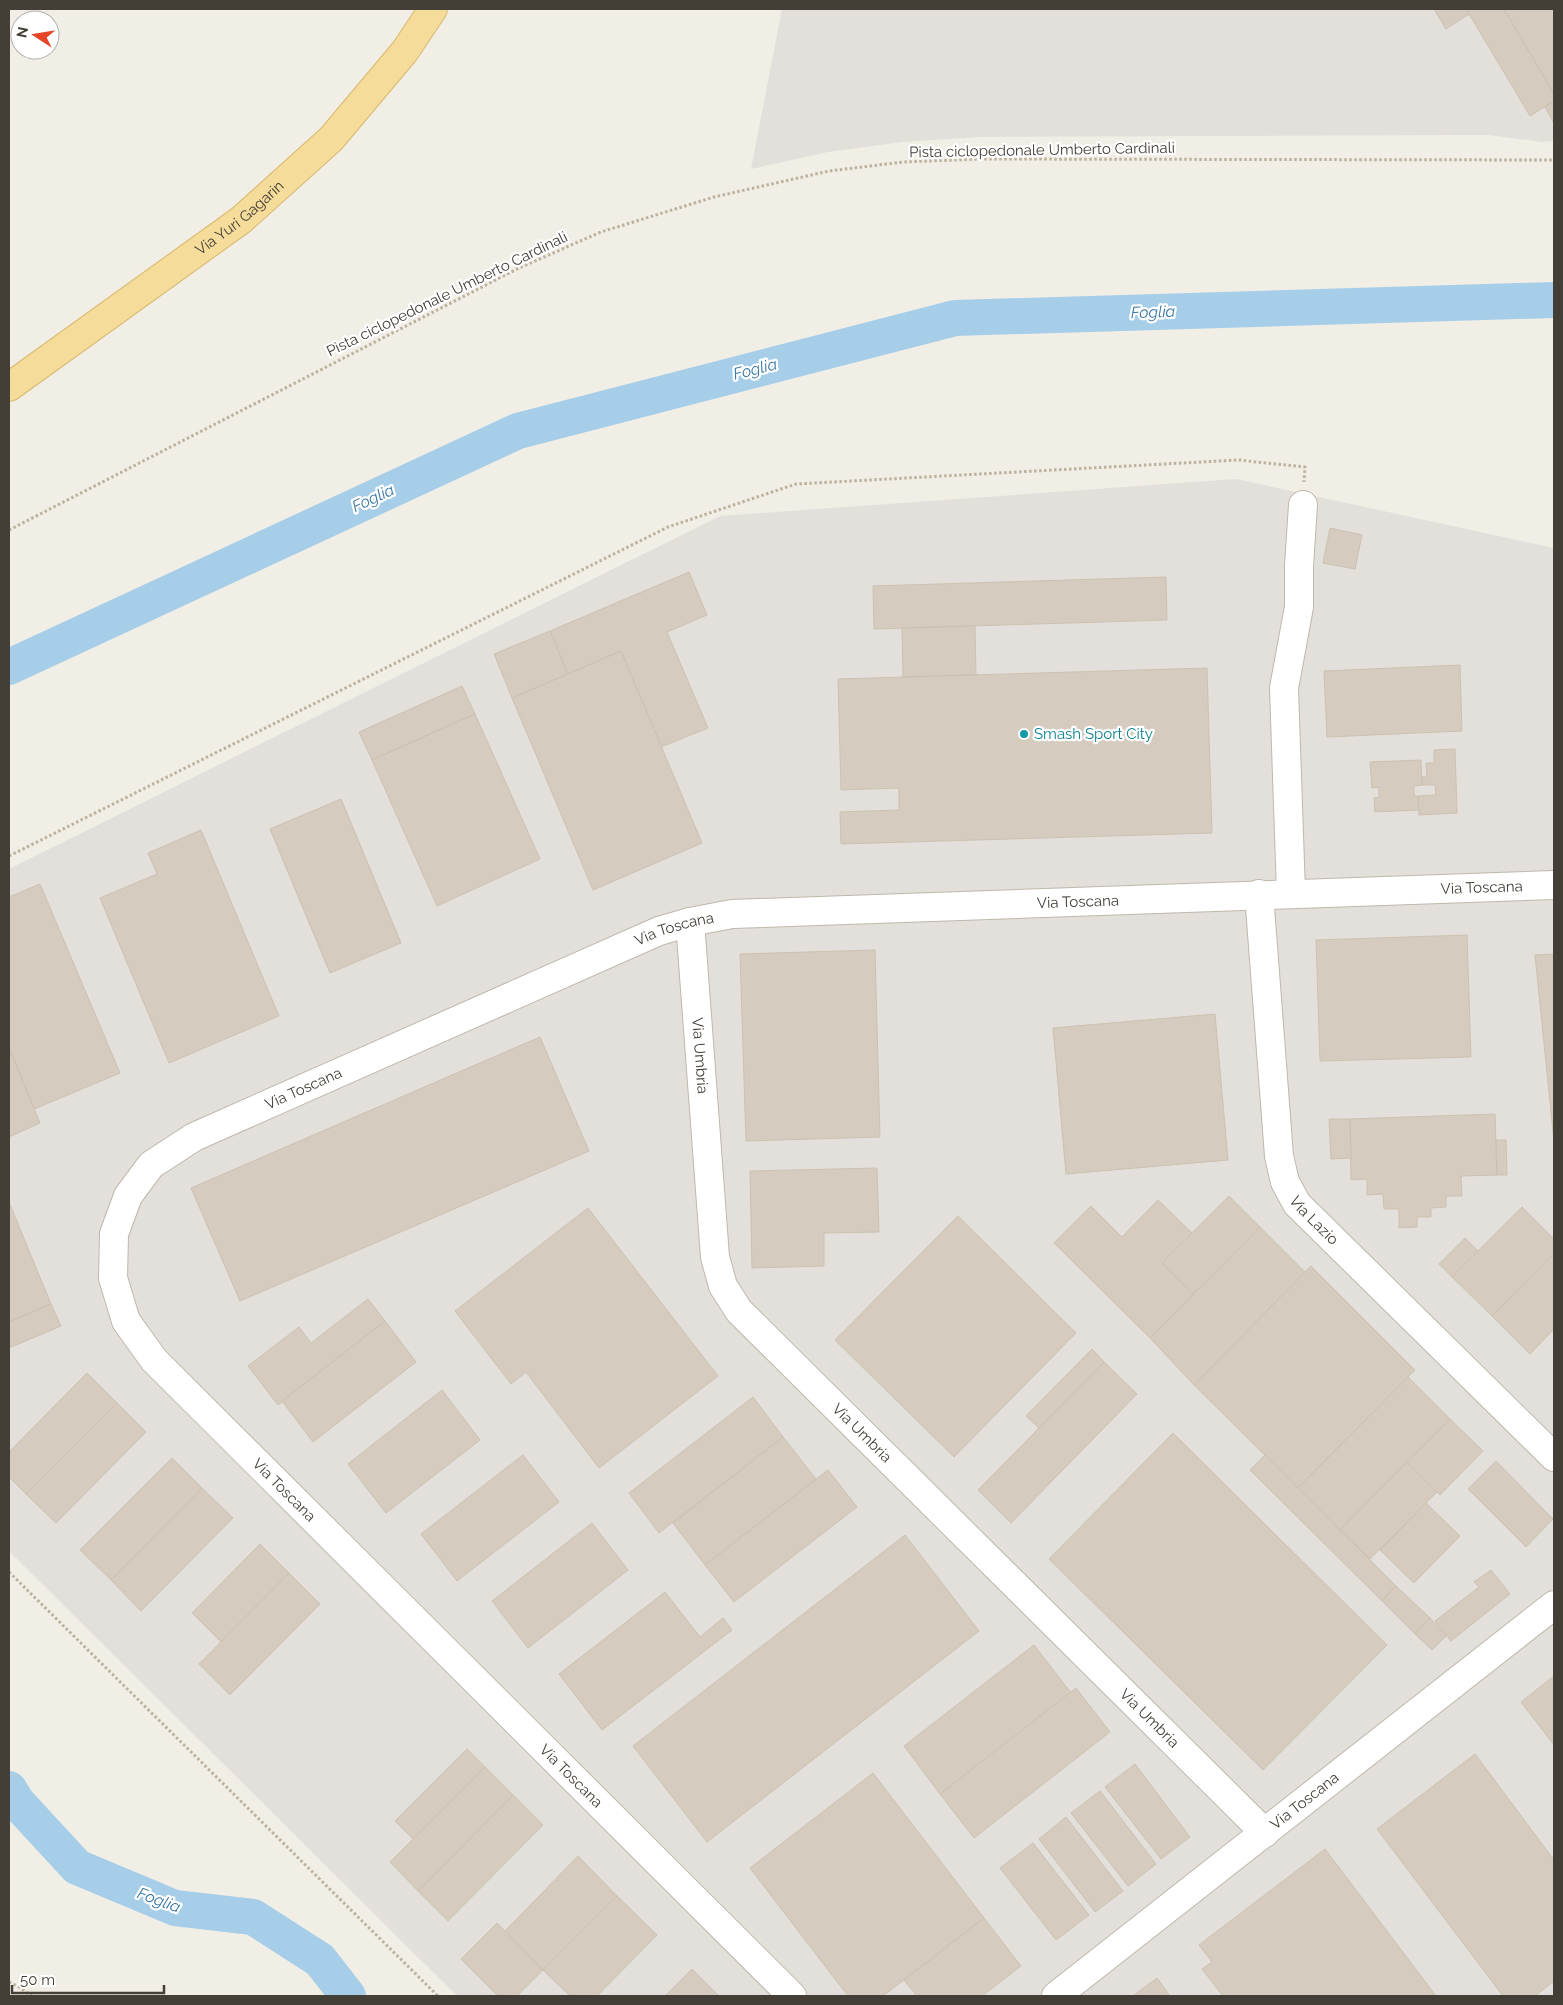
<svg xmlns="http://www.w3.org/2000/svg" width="1563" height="2005" viewBox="0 0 1563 2005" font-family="Raleway,sans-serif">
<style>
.industrial{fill:#e3dfdb}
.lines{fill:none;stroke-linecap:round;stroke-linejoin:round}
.river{stroke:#a7cee9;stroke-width:36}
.building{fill:#d5ccbf;stroke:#ccc1b0}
.minor-casing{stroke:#bfb8ac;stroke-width:30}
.major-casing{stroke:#d8b86d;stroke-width:30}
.path{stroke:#bcb19c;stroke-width:3;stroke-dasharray:2.5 2.5;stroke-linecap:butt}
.minor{stroke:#fff;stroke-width:28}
.major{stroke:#f5dc9b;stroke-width:28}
.culture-dot{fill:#0f9aa8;stroke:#fff;stroke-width:2}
.labels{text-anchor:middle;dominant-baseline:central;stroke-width:4.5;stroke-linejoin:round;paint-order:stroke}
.street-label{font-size:15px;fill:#433e36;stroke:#fff}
.culture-label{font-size:15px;fill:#0d838f;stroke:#fff;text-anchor:start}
.water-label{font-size:16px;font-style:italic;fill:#3977a5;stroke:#fff}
</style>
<rect width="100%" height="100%" fill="#f1eee6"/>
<g class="industrial">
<path d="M782,9H1554V141L1542,142L1489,135L981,137L902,142L828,152L751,169Z"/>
<path d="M1236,479L1554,548V1996H457L9,1551V869L720,516Z"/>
</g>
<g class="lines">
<g class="river">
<path d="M9,667L518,431L955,318L1554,300"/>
<path d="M9,1789L17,1802L77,1867L175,1908L253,1917L320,1960L348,1996"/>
</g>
</g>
<g class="building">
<path d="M1434,9H1466L1469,14L1446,29Z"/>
<path d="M1466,9H1504L1554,94V101L1530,116Z"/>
<path d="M1504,9H1554V94Z"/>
<path d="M1554,101V123L1545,107Z"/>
<path d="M1330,528L1362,535L1355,569L1323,563Z"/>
<path d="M689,572L707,615L667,632L708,728L661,747L621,651L568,674L550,631Z"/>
<path d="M1166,577L1167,620L874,629L873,586Z"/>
<path d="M975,626L976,675L903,677L902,628Z"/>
<path d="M550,631L568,674L512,698L494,654Z"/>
<path d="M621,651L702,843L593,890L512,698Z"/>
<path d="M1460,665L1462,731L1327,737L1324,671Z"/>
<path d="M1207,668L1212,833L841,844L840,812L899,810V788L841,790L838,679Z"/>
<path d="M462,686L475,714L372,760L359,732Z"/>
<path d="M475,714L540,859L437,906L372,760Z"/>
<path d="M1455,749L1457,813L1419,815L1418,796L1436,795L1435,785H1422V777H1427L1426,763H1434V750Z"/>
<path d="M1421,760L1422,785L1414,786V796H1418L1419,810L1375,812L1374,798L1379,797V787L1372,788L1370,762Z"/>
<path d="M341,799L401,943L330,973L270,829Z"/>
<path d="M201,830L279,1016L169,1063L100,898L157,874L148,853Z"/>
<path d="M40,884L120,1073L34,1109L9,1048V897Z"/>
<path d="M1467,935L1471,1057L1320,1061L1316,940Z"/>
<path d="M875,950L880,1137L746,1141L740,954Z"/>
<path d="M1554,954V1141L1535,955Z"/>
<path d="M1215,1014L1228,1160L1066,1174L1053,1028Z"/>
<path d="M540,1037L589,1151L240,1301L191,1188Z"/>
<path d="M9,1048L40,1123L9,1137Z"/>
<path d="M1495,1114L1497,1175L1461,1176L1462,1196H1446V1207L1431,1208V1217H1417V1227L1399,1228V1209H1384L1383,1194L1367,1195V1179L1351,1180L1350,1119Z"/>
<path d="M1329,1119H1350L1351,1158L1331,1159Z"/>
<path d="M1496,1140H1506L1507,1175H1497Z"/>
<path d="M877,1168L879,1232L824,1233V1266L752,1268L750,1171Z"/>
<path d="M1229,1196L1260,1227L1193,1294L1162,1263Z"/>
<path d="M1158,1200L1192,1233L1162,1263L1193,1294L1150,1338L1054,1243L1091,1206L1122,1237Z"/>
<path d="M9,1202L51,1304L9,1322Z"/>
<path d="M1522,1207L1554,1239V1253L1492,1316L1452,1277Z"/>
<path d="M588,1208L718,1376L599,1468L526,1372L511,1384L455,1311Z"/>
<path d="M958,1216L1076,1333L954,1457L835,1340Z"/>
<path d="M1260,1227L1305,1272L1194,1385L1150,1338Z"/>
<path d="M1465,1238L1478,1251L1452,1277L1439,1264Z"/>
<path d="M1554,1253V1329L1530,1354L1492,1316Z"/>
<path d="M1311,1266L1415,1370L1298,1488L1194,1385Z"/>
<path d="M368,1299L385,1321L278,1405L248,1366L299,1327L311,1343Z"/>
<path d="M51,1304L61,1326L9,1348V1322Z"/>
<path d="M385,1321L416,1362L313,1442L282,1401Z"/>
<path d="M1092,1349L1104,1362L1039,1428L1026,1416Z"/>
<path d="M1104,1362L1137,1394L1011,1523L978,1490Z"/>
<path d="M87,1373L117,1403L26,1494L9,1477V1452Z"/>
<path d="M1408,1377L1450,1419L1340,1530L1298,1488Z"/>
<path d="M442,1390L480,1440L386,1513L348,1464Z"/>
<path d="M753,1397L783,1437L659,1533L629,1493Z"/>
<path d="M117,1403L146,1432L56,1523L26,1494Z"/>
<path d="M1450,1419L1483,1451L1440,1495L1407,1462Z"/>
<path d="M1173,1433L1387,1645L1263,1770L1049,1559Z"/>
<path d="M783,1437L816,1479L705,1565L673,1523Z"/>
<path d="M523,1455L559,1502L457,1581L421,1534Z"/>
<path d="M1265,1455L1396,1586L1382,1601L1250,1470Z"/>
<path d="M172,1458L202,1488L111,1580L80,1550Z"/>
<path d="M1496,1461L1553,1519L1526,1547L1468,1489Z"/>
<path d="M1407,1462L1437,1492L1370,1559L1340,1530Z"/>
<path d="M828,1470L857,1507L734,1602L705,1565Z"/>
<path d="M202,1488L233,1518L141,1611L111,1580Z"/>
<path d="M1426,1503L1460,1536L1414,1583L1380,1550Z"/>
<path d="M592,1523L628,1570L528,1648L492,1601Z"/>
<path d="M905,1535L979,1631L707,1842L633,1746Z"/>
<path d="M260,1544L289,1573L221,1642L192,1613Z"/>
<path d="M1491,1570L1510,1594L1451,1641L1435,1621L1479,1587L1474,1582Z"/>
<path d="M289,1573L320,1604L230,1695L199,1664Z"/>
<path d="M1396,1586L1430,1618L1415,1634L1382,1601Z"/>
<path d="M665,1592L700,1637L723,1618L732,1630L602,1730L559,1674Z"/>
<path d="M1430,1618L1446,1636L1432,1650L1415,1634Z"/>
<path d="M1034,1645L1071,1693L940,1794L904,1746Z"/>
<path d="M1554,1676V1745L1521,1702Z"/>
<path d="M1076,1688L1110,1732L974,1838L940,1794Z"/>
<path d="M467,1749L485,1767L413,1839L395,1821Z"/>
<path d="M1475,1754L1554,1860V1981L1535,1996H1503L1377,1829Z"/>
<path d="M1135,1764L1190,1837L1161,1859L1105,1787Z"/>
<path d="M485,1767L513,1795L418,1891L390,1862Z"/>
<path d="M873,1773L984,1918L883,1996H848L750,1868Z"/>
<path d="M1100,1791L1156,1864L1128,1886L1071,1813Z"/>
<path d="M513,1795L543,1825L448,1921L418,1891Z"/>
<path d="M1066,1817L1123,1891L1095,1912L1039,1839Z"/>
<path d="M1033,1843L1089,1915L1056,1940L1000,1868Z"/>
<path d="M1325,1849L1436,1996H1223L1202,1969L1212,1962L1199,1945Z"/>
<path d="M578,1856L617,1896L543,1970L505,1931Z"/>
<path d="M617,1896L657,1935L597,1996H570L543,1970Z"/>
<path d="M984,1918L1021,1966L982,1996H917L904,1980Z"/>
<path d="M497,1923L543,1970L517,1996H498L461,1959Z"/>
<path d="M692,1969L719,1996H665Z"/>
<path d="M1157,1978L1170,1996H1133Z"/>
</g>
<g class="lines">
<g class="minor-casing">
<g id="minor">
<path d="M1291,893L1284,688L1299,607V566L1303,505"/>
<path id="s1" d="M1259,894L1279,1156L1285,1182L1297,1204L1554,1457"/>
<path id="s2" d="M690,922L715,1257L723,1286L739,1311L1265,1833"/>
<path id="s3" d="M792,1996L154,1360L126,1321L113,1278L114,1234L128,1196L151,1165L194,1137L659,931L690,922L732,914L1554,885"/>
<path id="s4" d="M1056,1996L1554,1605"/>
</g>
</g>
<g class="major-casing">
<g id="major">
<path id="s5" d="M9,387L241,220L331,139L405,51L433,9"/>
</g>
</g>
<g class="path">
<path d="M9,530L519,268L601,232L714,197L829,171L903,162L981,159L1554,160"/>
<path d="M9,856L668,527L796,484L1238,460L1305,467L1304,482"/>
<path d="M9,1572L438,1996"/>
<path d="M9,1982L19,1987L32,1996"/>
</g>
<use href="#minor" class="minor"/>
<use href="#major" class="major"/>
</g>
<circle class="culture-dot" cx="1024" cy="734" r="5"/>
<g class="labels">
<g class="street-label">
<text transform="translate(1042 150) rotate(-1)">Pista ciclopedonale Umberto Cardinali</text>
<text stroke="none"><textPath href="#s5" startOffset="286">Via Yuri Gagarin</textPath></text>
<text transform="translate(447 294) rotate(-26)">Pista ciclopedonale Umberto Cardinali</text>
<text stroke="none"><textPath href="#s3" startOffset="2502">Via Toscana</textPath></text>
<text stroke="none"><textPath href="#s3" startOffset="2098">Via Toscana</textPath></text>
<text stroke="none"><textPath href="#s3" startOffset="1692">Via Toscana</textPath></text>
<text stroke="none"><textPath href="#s2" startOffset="134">Via Umbria</textPath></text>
<text stroke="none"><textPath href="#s3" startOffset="1288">Via Toscana</textPath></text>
<text stroke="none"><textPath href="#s1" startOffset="338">Via Lazio</textPath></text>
<text stroke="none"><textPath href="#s2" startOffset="569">Via Umbria</textPath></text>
<text transform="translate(284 1490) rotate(45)">Via Toscana</text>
<text stroke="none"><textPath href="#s2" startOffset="974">Via Umbria</textPath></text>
<text transform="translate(571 1776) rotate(45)">Via Toscana</text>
<text stroke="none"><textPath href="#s4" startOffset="316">Via Toscana</textPath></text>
</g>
<g class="culture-label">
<text x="1034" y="734">Smash Sport City</text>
</g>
<g class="water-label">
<text transform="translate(1153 312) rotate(-2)">Foglia</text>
<text transform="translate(755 369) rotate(-14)">Foglia</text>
<text transform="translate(373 498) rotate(-25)">Foglia</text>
<text transform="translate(159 1900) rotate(20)">Foglia</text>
</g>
</g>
<rect width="1563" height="2005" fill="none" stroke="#433e36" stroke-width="20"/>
<g transform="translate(35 35) rotate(282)"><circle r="24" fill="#ffffff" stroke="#b4b2af"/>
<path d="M0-4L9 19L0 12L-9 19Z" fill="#e64528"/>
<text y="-8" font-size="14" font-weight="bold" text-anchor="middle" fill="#433e36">N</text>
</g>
<path d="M12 1985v8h152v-8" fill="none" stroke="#433e36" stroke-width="2.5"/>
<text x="20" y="1985" font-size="15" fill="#433e36" stroke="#ffffff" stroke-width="4" paint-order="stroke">50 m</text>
</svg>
